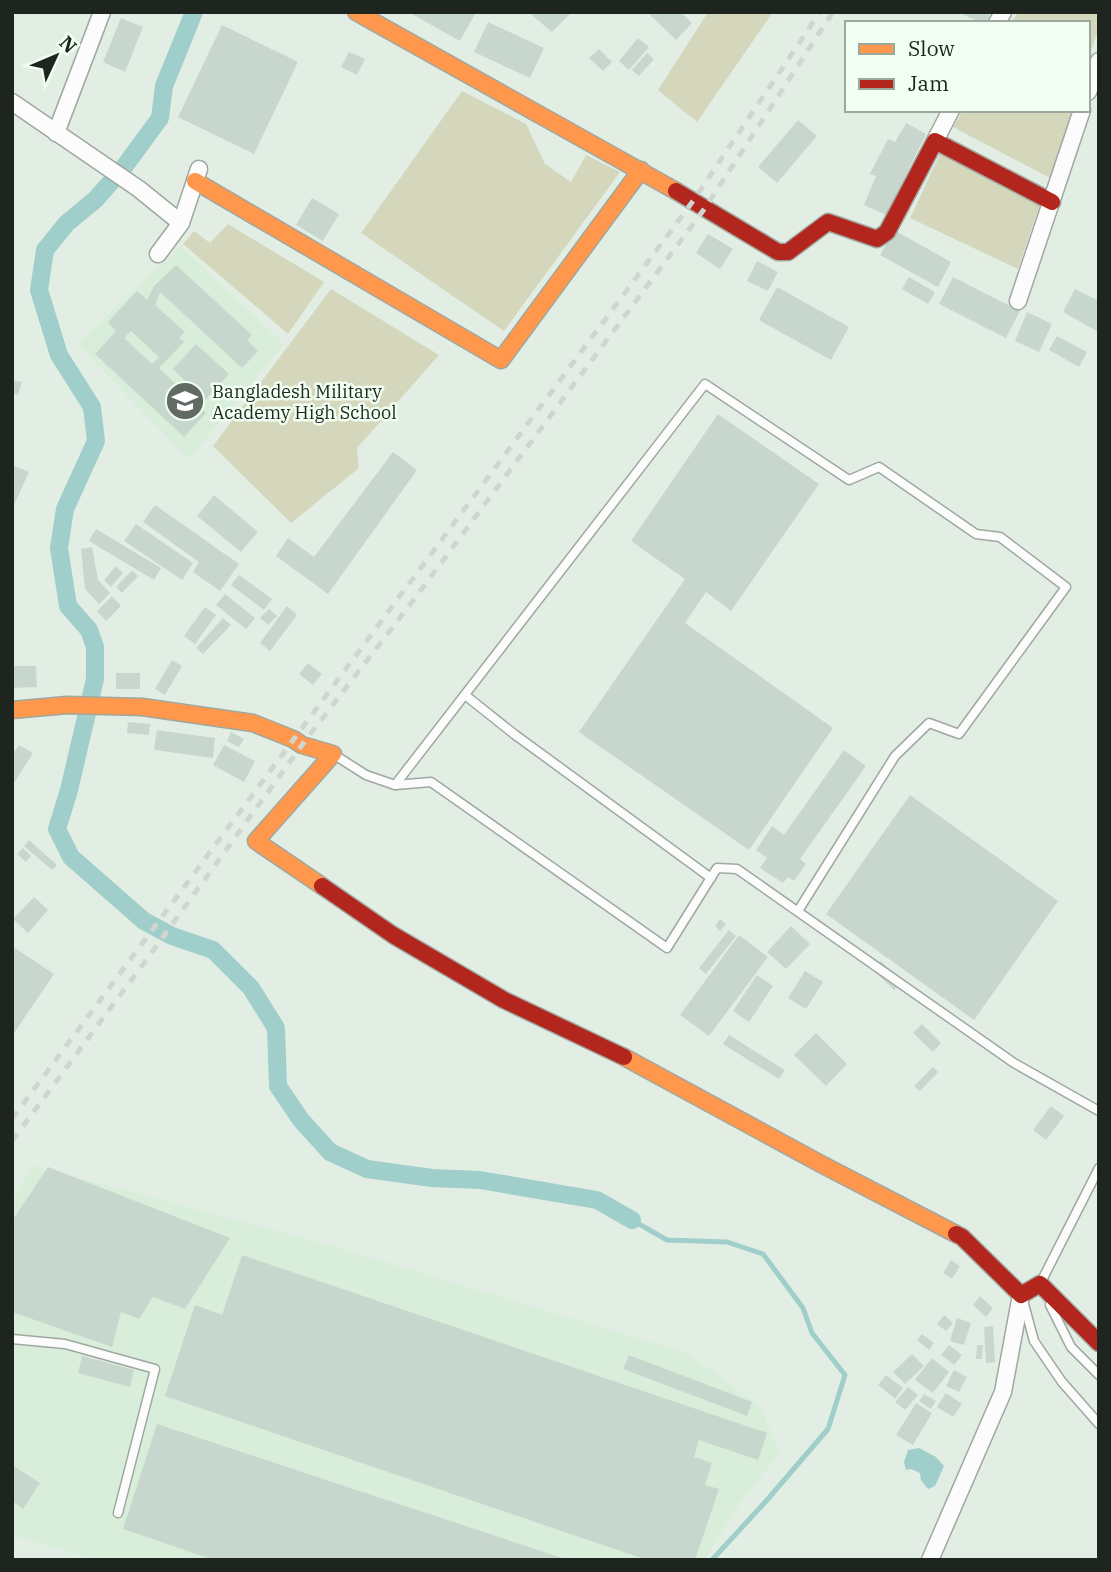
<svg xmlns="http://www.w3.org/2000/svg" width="1111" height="1572" viewBox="0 0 1111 1572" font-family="'IBM Plex Serif',serif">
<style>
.built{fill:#d8edda}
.green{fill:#d4d7bc}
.water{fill:#a0ceca}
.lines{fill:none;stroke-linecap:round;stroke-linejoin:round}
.stream{stroke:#a0ceca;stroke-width:5}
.canal{stroke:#a0ceca;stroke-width:18}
.building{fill:#c8d7ce;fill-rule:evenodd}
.lane-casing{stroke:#9fa8a0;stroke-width:11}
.street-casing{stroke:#9fa8a0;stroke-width:19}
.slow-casing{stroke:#9fa8a0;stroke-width:19}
.jam-casing{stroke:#9fa8a0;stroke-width:19}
.lane{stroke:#fbfcfb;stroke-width:8}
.street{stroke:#fbfcfb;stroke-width:16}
.slow{stroke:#ff974d;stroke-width:16}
.jam{stroke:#b3261e;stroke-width:16}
.rail{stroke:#d1d5d2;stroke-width:5;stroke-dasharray:9 9;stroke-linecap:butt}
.labels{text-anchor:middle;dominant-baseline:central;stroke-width:5;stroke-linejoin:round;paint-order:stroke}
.poi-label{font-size:18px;fill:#1d251e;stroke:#f0fff1;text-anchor:start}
</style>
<rect width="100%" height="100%" fill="#e2eee3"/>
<g class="built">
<path d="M181,246L284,344L189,459L77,344Z"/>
<path d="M33,1166L319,1242L687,1353L760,1406L780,1452L740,1503L704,1560H95L12,1535V1199Z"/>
</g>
<g class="green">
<path d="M708,12H773L697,122L658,90Z"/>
<path d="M1018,12H1099V27L1088,60V23H1012Z"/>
<path d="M462,91L526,124L545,164L571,182L586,155L620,172L504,331L361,233Z"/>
<path d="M963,110H1072L1050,178L953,127Z"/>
<path d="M940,154L1040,204L1018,269L910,218Z"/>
<path d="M228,224L324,282L288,334L183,244L194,231L210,243Z"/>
<path d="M331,289L439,355L357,448L359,468L291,523L213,446Z"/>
</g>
<path class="water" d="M919,1448L936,1457L944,1466L935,1486L928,1489L921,1480L920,1473L911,1469L906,1470L904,1462L908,1450Z"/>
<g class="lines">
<path class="stream" d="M632,1220L667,1240L727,1242L763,1254L803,1308L812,1333L845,1375L828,1429L767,1500L712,1560"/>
<path class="canal" d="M194,12L164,86L160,118L124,167L96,199L67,223L45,250L39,290L59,355L92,407L96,441L65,509L59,548L68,606L89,630L95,647V679L69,790L57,829L71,857L144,921L172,936L213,950L251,988L276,1028L278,1086L301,1120L330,1152L367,1169L432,1178L480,1180L597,1200L632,1220"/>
</g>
<g class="building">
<path d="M408,12H476L460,41Z"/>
<path d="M528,12H572L552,32Z"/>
<path d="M647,12H681L692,23L676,40Z"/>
<path d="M958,12H991L986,23H981Z"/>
<path d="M121,18L143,27L125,72L103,62Z"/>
<path d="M488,22L544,48L530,78L474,52Z"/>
<path d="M222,25L298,62L254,154L178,117Z"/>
<path d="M638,38L649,47L629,70L619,61Z"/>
<path d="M599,49L612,62L603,71L589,58Z"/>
<path d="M349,52L365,59L357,75L341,67Z"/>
<path d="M647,53L654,59L639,76L632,70Z"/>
<path d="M798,120L817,136L777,183L758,167Z"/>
<path d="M906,123L926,134L886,215L864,205L876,176L870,174L888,139L895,142Z"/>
<path d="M312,198L339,214L323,241L296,225Z"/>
<path d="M894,230L951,262L938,287L880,255Z"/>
<path d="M708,234L733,249L720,269L696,253Z"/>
<path d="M757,261L778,272L768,291L747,281Z"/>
<path d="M176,265L252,335L247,340L258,351L242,368L160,292L155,305L185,332L179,338L184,342L159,368L206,413L184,437L95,354L116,331L108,322L137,291L147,300L154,286ZM131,331L159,357L152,364L124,338Z"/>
<path d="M909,277L935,292L928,304L902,289Z"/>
<path d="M953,277L1020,311L1006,338L939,304Z"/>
<path d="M777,287L849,327L831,360L759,320Z"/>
<path d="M1075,289L1099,301V327L1097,331L1063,312Z"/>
<path d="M1027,312L1052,324L1039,352L1015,341Z"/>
<path d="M1057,336L1087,352L1079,367L1049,350Z"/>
<path d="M196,344L229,374L205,400L173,369Z"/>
<path d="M12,380L22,382L18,395L12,393Z"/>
<path d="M718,414L819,484L731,611L706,592L685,623L833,728L749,850L579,732L685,579L631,541Z"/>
<path d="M393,452L417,470L328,594L276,556L288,538L314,557Z"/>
<path d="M12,465L29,472L12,509Z"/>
<path d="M214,495L258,532L241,552L197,516Z"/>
<path d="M155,505L239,564L220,591L193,572L199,562L143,522Z"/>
<path d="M136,524L193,563L182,580L124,541Z"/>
<path d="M96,529L161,568L154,580L89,541Z"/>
<path d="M92,547L98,580L110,593L99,604L85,589L81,549Z"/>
<path d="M116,566L123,573L111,587L104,580Z"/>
<path d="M132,570L138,576L122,593L116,587Z"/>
<path d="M239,575L272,599L264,610L231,585Z"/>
<path d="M225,594L255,618L246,629L216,605Z"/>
<path d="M112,596L121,606L106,621L97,611Z"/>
<path d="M287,606L297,615L270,651L260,643Z"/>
<path d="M205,607L216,615L195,644L184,636Z"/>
<path d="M269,609L277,616L268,625L260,618Z"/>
<path d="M223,618L231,625L203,654L196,648Z"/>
<path d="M172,660L182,666L165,695L155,689Z"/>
<path d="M308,663L322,674L313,685L299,674Z"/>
<path d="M12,666H36L37,687L12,688Z"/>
<rect x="116" y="673" width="24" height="16"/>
<path d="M128,722L150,724L149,735L127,733Z"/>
<path d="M157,730L215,738L213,758L154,750Z"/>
<path d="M231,732L244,739L239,747L227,741Z"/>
<path d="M19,745L33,753L12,786V755Z"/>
<path d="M224,745L255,761L244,782L213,765Z"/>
<path d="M844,750L866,766L800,859L806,864L794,881L788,877L783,883L760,868L767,858L756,850L772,826L784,835Z"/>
<path d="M910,795L1058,901L974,1020L826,914Z"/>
<path d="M29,840L57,865L52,870L24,846Z"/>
<path d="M23,848L31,856L26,862L17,854Z"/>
<path d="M34,897L48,910L28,933L13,919Z"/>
<path d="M720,919L726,924L720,931L715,926Z"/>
<path d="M791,926L810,944L786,969L767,952Z"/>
<path d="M729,930L736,936L706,974L699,968Z"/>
<path d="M739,935L768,957L709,1036L680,1015Z"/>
<path d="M15,948L54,974L12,1036V953Z"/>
<path d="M881,961L902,982L894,990L873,970Z"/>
<path d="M805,971L823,982L806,1009L788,998Z"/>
<path d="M757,975L773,986L749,1022L733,1011Z"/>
<path d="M922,1024L941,1043L933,1052L913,1033Z"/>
<path d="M816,1033L847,1064L826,1086L794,1055Z"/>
<path d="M729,1035L785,1070L779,1079L723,1044Z"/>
<path d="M933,1067L938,1072L920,1091L914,1086Z"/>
<path d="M1051,1106L1064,1116L1046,1140L1033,1130Z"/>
<path d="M48,1167L230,1238L185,1309L153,1297L139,1319L121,1312L112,1347L12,1312V1221Z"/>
<path d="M242,1255L767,1433L758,1460L699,1440L694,1457L712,1463L705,1485L719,1489L695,1560H647L165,1396L195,1305L222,1315Z"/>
<path d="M951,1260L960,1266L952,1279L943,1273Z"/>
<path d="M980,1296L993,1308L986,1317L973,1305Z"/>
<path d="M944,1315L953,1323L946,1331L937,1324Z"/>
<path d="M957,1318L971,1323L964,1345L950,1341Z"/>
<path d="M993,1326L995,1362L986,1363L984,1327Z"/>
<path d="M922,1334L934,1343L929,1350L917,1340Z"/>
<path d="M949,1345L962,1355L954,1365L941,1355Z"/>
<path d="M977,1345H983L982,1359H976Z"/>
<path d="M912,1354L924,1366L905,1384L893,1372Z"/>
<path d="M629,1355L752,1402L747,1416L623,1369Z"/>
<path d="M82,1356L134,1370L130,1387L78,1373Z"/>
<path d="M932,1358L949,1372L933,1393L915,1380Z"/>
<path d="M954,1370L967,1377L959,1392L946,1386Z"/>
<path d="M886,1375L903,1388L895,1399L878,1385Z"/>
<path d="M908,1387L918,1395L905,1410L895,1402Z"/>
<path d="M946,1393L962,1404L953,1417L937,1407Z"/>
<path d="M924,1394L936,1401L931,1409L919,1401Z"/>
<path d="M916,1403L932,1413L913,1445L896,1435Z"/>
<path d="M157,1424L565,1559V1560H214L123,1529Z"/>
<path d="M12,1465L40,1483L23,1509L12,1501Z"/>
</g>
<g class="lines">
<g class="lane-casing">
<g id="lane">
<path d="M465,695L514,734L711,878"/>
<path d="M333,754L366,775L395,785L705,384L849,480L879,467L976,534L1000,537L1066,587L959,734L929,723L895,756L798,911"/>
<path d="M395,785L431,782L667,948L717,868L737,869L1014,1063L1099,1111"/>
<path d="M1040,1284L1099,1168"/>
<path d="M1024,1304L1034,1341L1062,1382L1099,1424"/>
<path d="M1050,1305L1071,1347L1099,1375"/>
<path d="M12,1339L65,1344L155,1369L118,1513"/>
</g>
</g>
<g class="street-casing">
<g id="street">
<path d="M997,23L1003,12"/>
<path d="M1088,92L1099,61"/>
<path d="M12,102L139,189L181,223L158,254"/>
<path d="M56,133L102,12"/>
<path d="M935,141L951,110"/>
<path d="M181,223L199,169"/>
<path d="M1018,301L1082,110"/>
<path d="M930,1560L1003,1392L1021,1295"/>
</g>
</g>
<g class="slow-casing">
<g id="slow">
<path d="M356,12L676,191"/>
<path d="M195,181L501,360L641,170"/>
<path d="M12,710L67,705L142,707L253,723L293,739L302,745L333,754L256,841L322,886"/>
<path d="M624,1057L821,1164L956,1234"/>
</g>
</g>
<g class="jam-casing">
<g id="jam">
<path d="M676,191L778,252H788L828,222L877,239L887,232L935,141L1052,202"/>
<path d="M322,886L393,935L504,1000L624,1057"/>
<path d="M956,1234L962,1237L1021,1295L1040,1284L1099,1343"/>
</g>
</g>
<use href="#lane" class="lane"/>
<use href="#street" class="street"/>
<use href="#slow" class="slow"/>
<use href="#jam" class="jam"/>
<g class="rail">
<path d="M12,1119L693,201L820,12"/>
<path d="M12,1141L158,944L302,745L415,598L705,208L833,12"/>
</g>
</g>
<defs>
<g id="university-disc" transform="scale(2.0125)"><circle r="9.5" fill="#626b63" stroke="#f0fff1"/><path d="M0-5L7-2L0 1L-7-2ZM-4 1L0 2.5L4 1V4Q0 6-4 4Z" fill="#fff"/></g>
</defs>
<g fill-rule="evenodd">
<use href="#university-disc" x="185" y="401"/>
</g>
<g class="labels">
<g class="poi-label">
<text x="212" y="391">Bangladesh Military<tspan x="212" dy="21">Academy High School</tspan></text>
</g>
</g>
<rect width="1111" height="1572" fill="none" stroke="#1d251e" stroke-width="28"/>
<rect x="845" y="21" width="245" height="91" fill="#f0fff1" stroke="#9ca89d" stroke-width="2"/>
<rect x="859" y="44" width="35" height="10" fill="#ff974d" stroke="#9ca89d" stroke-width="2"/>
<text x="908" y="56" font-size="21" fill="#1d251e">Slow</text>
<rect x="859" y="79" width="35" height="10" fill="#b3261e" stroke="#9ca89d" stroke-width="2"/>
<text x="908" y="91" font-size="21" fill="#1d251e">Jam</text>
<g transform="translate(56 56) rotate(46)" stroke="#f0fff1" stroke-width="5" paint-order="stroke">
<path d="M0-5L12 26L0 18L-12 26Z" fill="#1d251e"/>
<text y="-10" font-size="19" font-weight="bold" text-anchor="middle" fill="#1d251e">N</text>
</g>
</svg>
